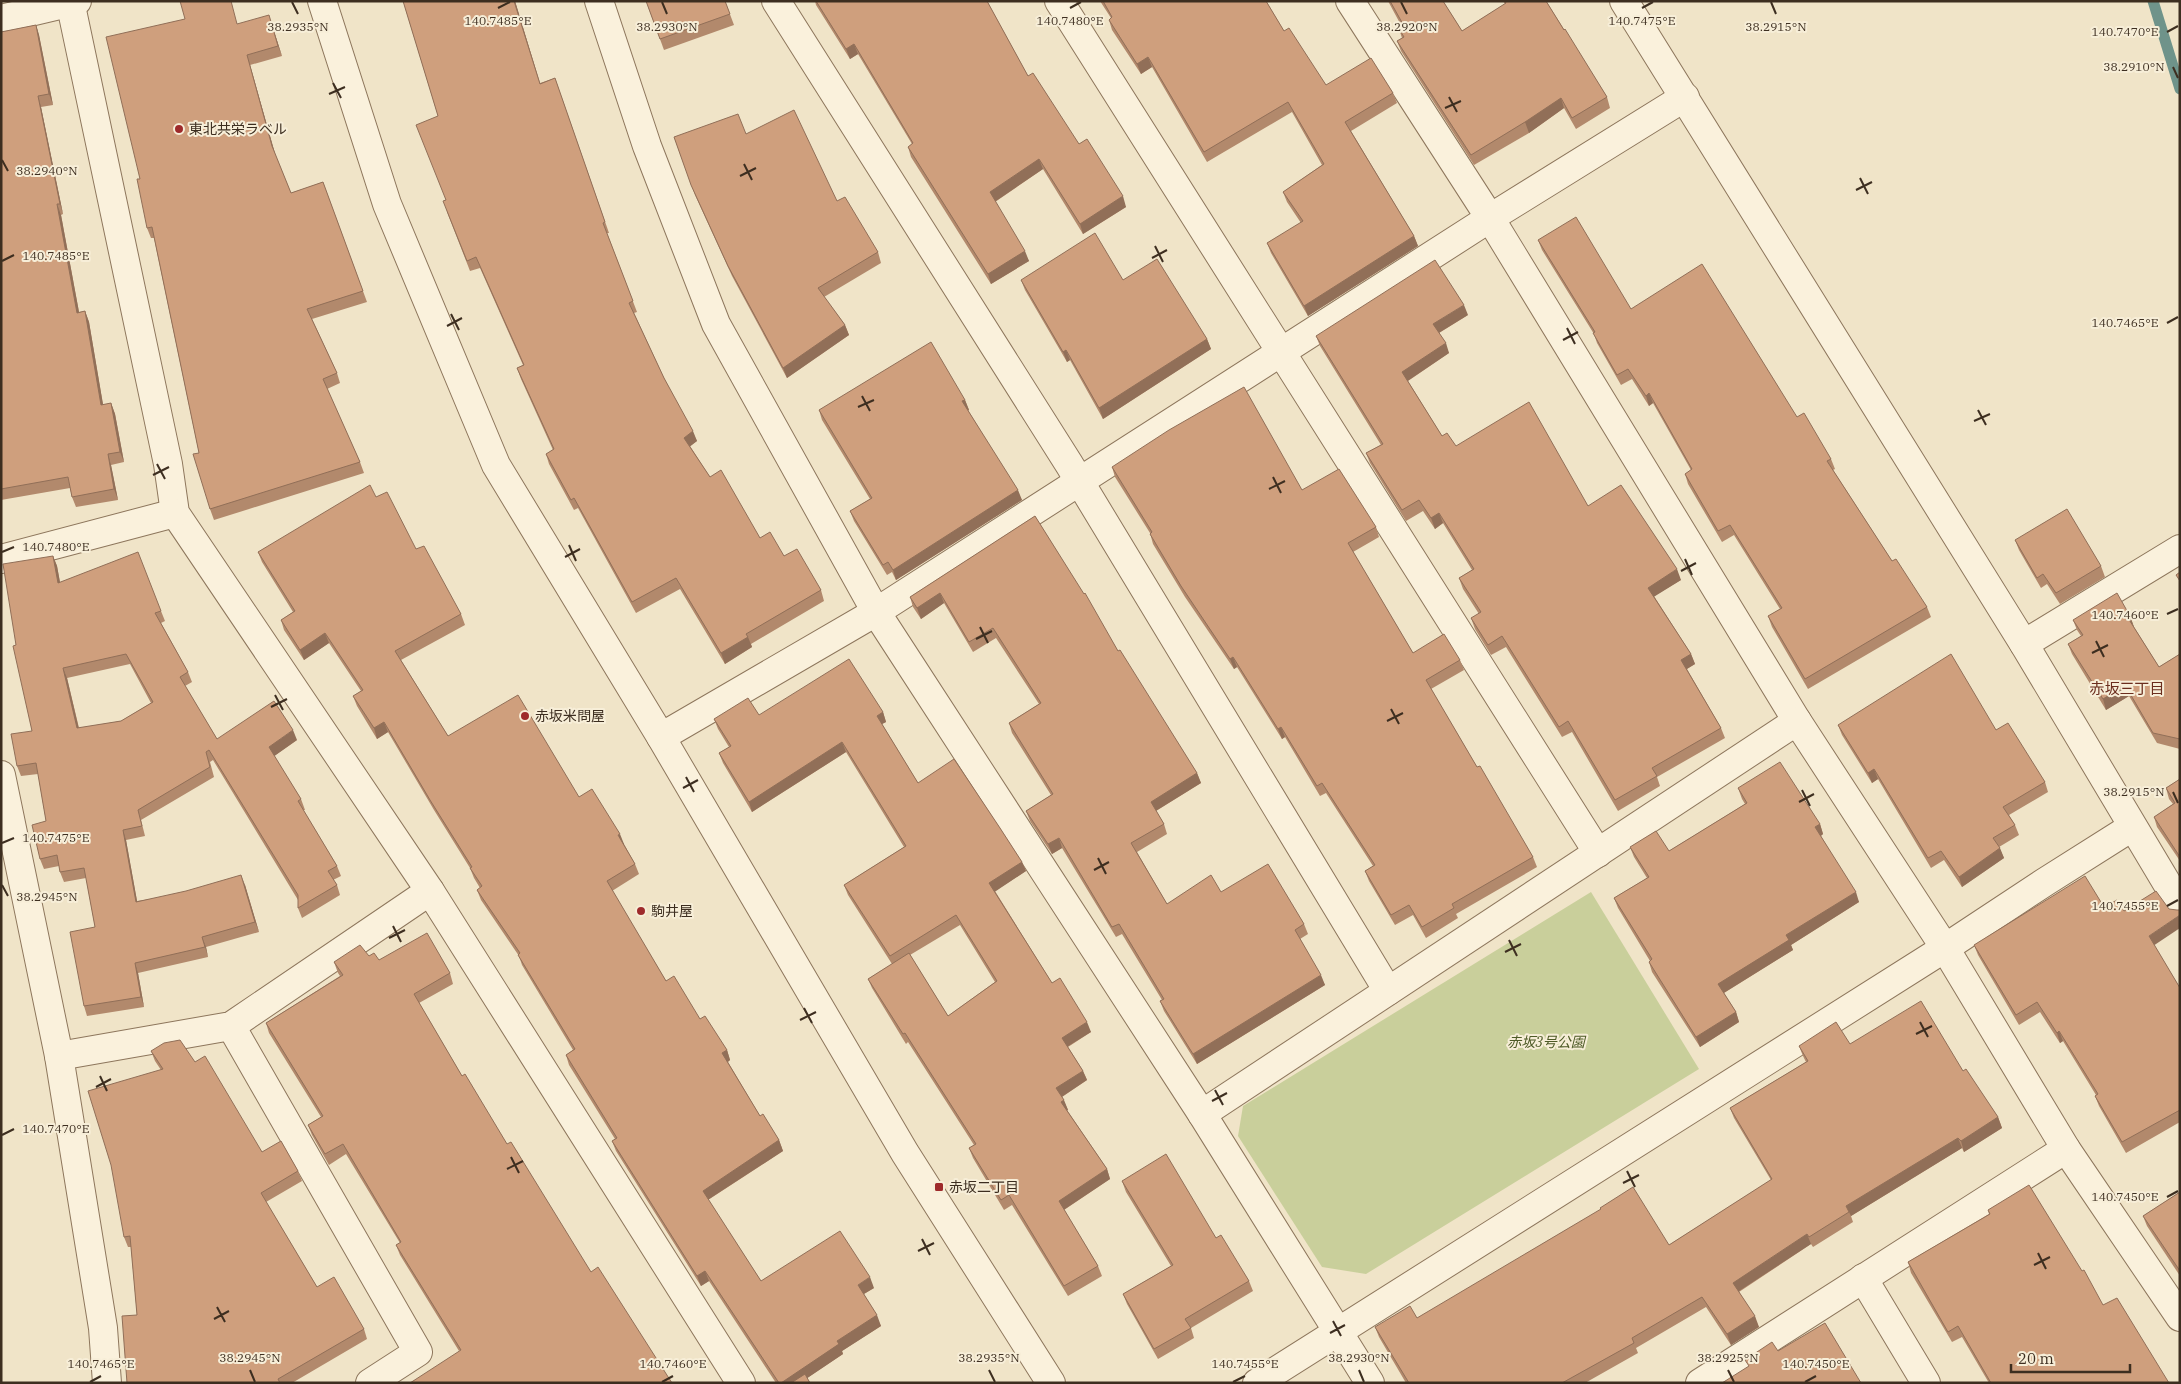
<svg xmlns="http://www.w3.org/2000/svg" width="2181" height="1384" viewBox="0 0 2181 1384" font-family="'IBM Plex Serif','Noto Sans JP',serif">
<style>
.green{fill:#c9cf9b}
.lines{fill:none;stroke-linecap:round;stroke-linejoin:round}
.stream{stroke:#6f938a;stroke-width:11}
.minor-casing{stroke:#8d765c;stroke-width:30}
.minor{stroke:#faf1dc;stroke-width:28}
.wall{fill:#b2896c;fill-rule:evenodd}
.shaded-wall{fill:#916f58}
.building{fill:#cf9f7d;stroke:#916f58;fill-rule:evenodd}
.ticks{fill:none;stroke:#3d2e20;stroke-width:2}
.poi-dot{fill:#9e2a2b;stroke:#f7eed8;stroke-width:2}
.labels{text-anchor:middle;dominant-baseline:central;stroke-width:4;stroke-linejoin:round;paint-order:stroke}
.poi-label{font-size:14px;fill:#3d2e20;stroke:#f7eed8;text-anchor:start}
.park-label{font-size:14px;font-style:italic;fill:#4d5a26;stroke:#f7eed8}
.neighbourhood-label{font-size:15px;fill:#6b2e1e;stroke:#f7eed8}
.ticks-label{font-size:12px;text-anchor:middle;fill:#3d2e20;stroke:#f7eed8;stroke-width:4;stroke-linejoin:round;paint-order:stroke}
</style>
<rect width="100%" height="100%" fill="#f0e4c8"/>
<path class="green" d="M1591,892L1699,1069L1366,1274L1322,1267L1238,1136L1243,1106Z"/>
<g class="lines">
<path class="stream" d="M2153,1L2180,89"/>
<g class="minor-casing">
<g id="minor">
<path d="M70,1L168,464L175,513L430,891L741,1383"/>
<path d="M322,1L387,204L496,465L661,737L905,1153L1051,1383"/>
<path d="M599,1L647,146L716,324L876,612L1202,1114L1370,1383"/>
<path d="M776,1L1069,464L1388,991"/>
<path d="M1059,1L1598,853"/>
<path d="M1350,1L1490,218L1797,721L1945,948L2066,1149L2180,1317"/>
<path d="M1624,1L2024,644L2180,905"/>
<path d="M1,19L77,1"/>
<path d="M1,559L175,513"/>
<path d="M2024,644L2180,549"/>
<path d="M661,737L876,612L1490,218L1685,97"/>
<path d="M1,775L59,1056L103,1328L107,1383"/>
<path d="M231,1026L418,1352L370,1383"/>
<path d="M59,1056L231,1026L430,891"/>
<path d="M1202,1114L1797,721"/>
<path d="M1863,1278L1926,1383"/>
<path d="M1257,1383L1945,948L2045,882L2132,827"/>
<path d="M1700,1383L2066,1149"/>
</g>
</g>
<use href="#minor" class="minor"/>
</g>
<g class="wall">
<path d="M403,1H515L540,83L555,78L609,233H607L637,312L634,313L664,378L697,441L690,446L710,477L760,538L784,556L821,590L824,601L751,644L752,647L725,664L680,589L636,613L578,508L574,510L549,464L546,454L553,450L521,379L517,368L523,365L480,268L470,271L447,212L438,116Z"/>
<path d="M646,1H725L734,25L664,50Z"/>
<path d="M815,1H987L1028,76L1126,207L1083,234L1043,169L995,202L1029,261L991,284L911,157L908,147L912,144L858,54L850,59L816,5Z"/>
<path d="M1100,1H1266L1284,31L1326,85L1393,93L1397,103L1351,131L1414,236L1418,246L1308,316L1271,253L1267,243L1301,223L1287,202L1283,192L1322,165L1292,112L1207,162L1152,67L1141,74L1112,30L1109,20L1111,18Z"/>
<path d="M1388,1H1443L1462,31L1505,4L1503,1H1546L1607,97L1610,108L1576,129L1564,108L1529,133L1474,165L1401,51L1397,41L1402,38L1399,29L1402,27Z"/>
<path d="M238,24L272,25L282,56L250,65L275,154L291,193L323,182L367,302L312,319L337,373L340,383L327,389L360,462L364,473L214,520L210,509L199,453L154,238H151L147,228Z"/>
<path d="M36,25L39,35L53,105L41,107L63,214L61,215L79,312L85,311L89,322L103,405L111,403L115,414L124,462L111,465L118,500L76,507L72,497L70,488L1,500V32Z"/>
<path d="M746,134L837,201L878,252L881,263L824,297L845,325L849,335L787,378L732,276L695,195L674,137Z"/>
<path d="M1538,240L1631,309L1797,417L1831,459L1835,469L1833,470L1892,561L1927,607L1931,617L1808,689L1772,627L1768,616L1780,609L1734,535L1722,542L1688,484L1685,474L1691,470L1653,403L1649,406L1632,379L1621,385L1597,343L1594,334L1542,250Z"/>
<path d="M1021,280H1123L1207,339L1211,349L1103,419L1070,360L1067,362L1025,290Z"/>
<path d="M1468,315L1439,333L1449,353L1408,381L1442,436L1456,446L1588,506L1681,580L1654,596L1691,654L1695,664L1687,669L1721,728L1725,738L1657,777L1660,786L1618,811L1572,732L1562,737L1506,647L1491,655L1475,629L1471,618L1479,614L1463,589L1459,578L1472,570L1443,523L1435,529L1423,511L1406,521L1370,463L1366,453L1381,445L1320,346L1316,336Z"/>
<path d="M965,400L969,410H968L1022,500L896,580L892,572L887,575L854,521L850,511L870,499L822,420L819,410Z"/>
<path d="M1112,467L1302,490L1376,527L1379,537L1353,552L1413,653L1460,660L1464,670L1431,689L1477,767L1533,857L1537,867L1456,914L1458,918L1426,938L1413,915L1395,925L1369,881L1365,871L1373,866L1326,793L1320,796L1285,737L1282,739L1237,667L1234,669L1185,597L1153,544L1150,533L1115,477Z"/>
<path d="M376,497L416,549L461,614L465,625L401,660L448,736L579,797L624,844L635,864L639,874L612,891L666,981L727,1050L730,1060L728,1062L760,1116L779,1140L783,1151L708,1200L761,1281L874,1288L864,1294L881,1326L842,1351L843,1354L807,1378L810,1383H776L709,1281L701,1286L616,1151L612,1141L615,1139L569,1065L566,1055L573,1050L522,965L519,956L481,900L477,890L480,888L474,878L470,868L434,810L388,732L377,739L357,706L353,696L361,691L329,643L304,660L284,630L281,620L293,612L262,562L258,552Z"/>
<path d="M1035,516L1118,651L1197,773L1201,783L1156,811L1164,824L1167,834L1137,852L1167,904L1221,892L1304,924L1308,934L1300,939L1325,985L1197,1064L1164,1011L1160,1001L1162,1000L1122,934L1116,937L1062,848L1052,854L1030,821L1026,811L1051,795L1012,733L1009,723L1039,704L996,638L973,652L944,603L921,619L913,607L910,597Z"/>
<path d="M2015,540L2101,566L2105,577L2060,604L2047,584L2041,588L2019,550Z"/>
<path d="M53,556L57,566L60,583L161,611L165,621L161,623L188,672L192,682L185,686L217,739L297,740L274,756L301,799L305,810H303L337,866L341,876L333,880L337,885L340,895L302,918L298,908V900L213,760L210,762L214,777L141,820L145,836L126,840L137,901L245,885L259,932L206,947L208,957L138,973L144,1007L87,1016L84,1006L95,927L86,878L64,882L60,872L59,866L44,869L40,859L46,821L38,774L21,776L17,766L32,731L16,645ZM130,664L151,703L121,721L79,728L67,678Z"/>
<path d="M2130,616L2134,627L2159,667L2180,654V749L2157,743L2129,696L2106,710L2072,654L2068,644L2081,636L2077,630L2073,620Z"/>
<path d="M883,712L886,722L882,724L918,783L1022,862L1026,871L995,891L1052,983L1091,1032L1068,1047L1083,1071L1087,1080L1062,1097L1068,1110H1067L1107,1169L1110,1179L1064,1210L1098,1266L1102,1276L1068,1296L1012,1205L1004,1210L973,1158L969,1148L974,1145L908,1042L906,1044L872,988L868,979L892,964L848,895L844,885L904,847L846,752L752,812L723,763L719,753L729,747L718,729L714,719L759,715ZM960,925L995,982L948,1016L910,955Z"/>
<path d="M1838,725L1996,730L2045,782L2048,792L2009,815L2015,825L2019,835L1999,847L2004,858L1962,887L1944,860L1931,868L1878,779L1872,783L1842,735Z"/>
<path d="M2180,779V861L2157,827L2154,817L2173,804L2169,799L2166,788Z"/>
<path d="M1738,788L1820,824L1823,834L1821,836L1859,902L1791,945L1793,950L1724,993L1736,1012L1739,1022L1700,1047L1652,972L1649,962L1650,961L1618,908L1614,898L1647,878L1634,857L1630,847L1669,851L1745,804L1742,799Z"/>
<path d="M2104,907L2124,911L2154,945L2180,988V1122L2126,1153L2099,1106L2095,1096L2096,1095L2063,1041L2060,1043L2040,1012L2019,1025L1978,955L1974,945Z"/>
<path d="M369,956L379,960L450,973L453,984L419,1003L462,1076L591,1272L459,1351L400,1255L396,1245L400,1243L346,1154L329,1165L312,1135L308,1125L321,1117L269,1033L266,1023L340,976L338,973L334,962Z"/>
<path d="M1850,1044L1963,1071L1998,1117L2002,1128L1964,1152L1962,1148L1851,1216L1853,1222L1813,1247L1811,1244L1739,1292L1759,1327L1731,1345L1706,1307L1636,1348L1638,1353L1585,1383H1406L1379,1337L1375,1327L1417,1318L1669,1245L1771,1180L1734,1118L1730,1108L1806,1062L1803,1056L1799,1046Z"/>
<path d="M151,1051L195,1062L262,1152L298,1171L302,1181L266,1202L317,1287L364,1329L367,1339L292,1383H127L137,1315L131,1247H128L124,1237L161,1070L155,1061Z"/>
<path d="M1122,1181L1216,1238L1249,1281L1253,1291L1191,1328L1194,1338L1158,1359L1127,1304L1123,1294L1171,1266L1126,1192Z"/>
<path d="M2180,1192V1276L2147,1226L2143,1216Z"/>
<path d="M1988,1210L2103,1305L2169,1383H1989L1962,1337L1952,1342L1911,1273L1908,1262L1989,1214Z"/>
</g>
<g class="shaded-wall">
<path d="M514,1H515L543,94L540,84Z"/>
<path d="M269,15L272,25L282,56L278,46Z"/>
<path d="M36,25L39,35L53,105L49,94Z"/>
<path d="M854,44L858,54L850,59L846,49Z"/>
<path d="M247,55L250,65L276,157L272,146Z"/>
<path d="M1148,57L1152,67L1141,74L1137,64Z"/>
<path d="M38,96L41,107L63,214L60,204Z"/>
<path d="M1561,98L1564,108L1529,133L1525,122Z"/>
<path d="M1039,159L1043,169L993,203L990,192Z"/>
<path d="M1123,196L1126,207L1083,234L1080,224Z"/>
<path d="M57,204L61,215L81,323L77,313Z"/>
<path d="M1414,236L1418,246L1308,316L1304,306Z"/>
<path d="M1025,251L1029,261L991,284L988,274Z"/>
<path d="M1464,305L1468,315L1437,334L1433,324Z"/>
<path d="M85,311L89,322L105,416L101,405Z"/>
<path d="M845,325L849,335L787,378L783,368Z"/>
<path d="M1207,339L1211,349L1103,419L1099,408Z"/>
<path d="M1446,343L1449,353L1406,382L1402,372Z"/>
<path d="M1066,350L1070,360L1067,362L1063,352Z"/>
<path d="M1649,393L1653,403L1649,406L1646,396Z"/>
<path d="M965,400L969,410L966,412L962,401Z"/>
<path d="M111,403L115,414L124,462L120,452Z"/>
<path d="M693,431L697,441L688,448L684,438Z"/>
<path d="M108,454L111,465L118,500L114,489Z"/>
<path d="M1018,490L1022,500L896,580L893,570Z"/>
<path d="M1439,513L1443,523L1435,529L1431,518Z"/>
<path d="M53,556L57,566L62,593L58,583Z"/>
<path d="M1677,569L1681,580L1652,598L1648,588Z"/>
<path d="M940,593L944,603L921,619L917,608Z"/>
<path d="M2130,616L2134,627L2128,618Z"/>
<path d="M325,633L329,643L304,660L300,650Z"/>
<path d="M748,637L752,647L725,664L721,653Z"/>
<path d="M1691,654L1695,664L1685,670L1681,660Z"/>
<path d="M1233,657L1237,667L1234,669L1230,659Z"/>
<path d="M63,668L67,678L81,738L77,728Z"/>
<path d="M2125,685L2129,696L2106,710L2103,699Z"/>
<path d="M883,712L886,722L880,725L877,716Z"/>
<path d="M384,722L388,732L377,739L374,728Z"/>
<path d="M1281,727L1285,737L1282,739L1278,729Z"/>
<path d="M293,730L297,740L273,757L269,747Z"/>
<path d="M842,742L846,752L752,812L749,802Z"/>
<path d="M1874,769L1878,779L1872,783L1868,773Z"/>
<path d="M1197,773L1201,783L1154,812L1151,802Z"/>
<path d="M1820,824L1823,834L1819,837L1815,827Z"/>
<path d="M123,830L126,840L139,912L136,902Z"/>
<path d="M620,834L624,844L622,845L618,835Z"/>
<path d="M1059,838L1062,848L1052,854L1048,844Z"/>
<path d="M2000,848L2004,858L1962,887L1959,877Z"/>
<path d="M1022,862L1026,871L993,893L989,883Z"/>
<path d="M241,875L245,885L259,932L255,922Z"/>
<path d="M1856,892L1859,902L1791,945L1793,950L1722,994L1718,984L1786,935Z"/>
<path d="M2180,915V928L2153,946L2149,936Z"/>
<path d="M202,937L206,947L208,957Z"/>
<path d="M135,963L138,973L144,1007L141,997Z"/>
<path d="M1321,975L1325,985L1197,1064L1193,1054Z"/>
<path d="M1736,1012L1739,1022L1700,1047L1696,1037Z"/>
<path d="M1087,1022L1091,1032L1065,1048L1062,1038Z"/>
<path d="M2059,1031L2063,1041L2060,1043L2057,1033Z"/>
<path d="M727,1050L730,1060L726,1063L722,1053Z"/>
<path d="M1083,1071L1087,1080L1060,1098L1056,1088Z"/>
<path d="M1064,1100L1068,1110L1065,1112L1061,1102Z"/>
<path d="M1998,1117L2002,1128L1964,1152L1961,1141Z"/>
<path d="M1958,1138L1962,1148L1851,1216L1846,1206Z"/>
<path d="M779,1140L783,1151L706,1201L703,1191Z"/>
<path d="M1107,1169L1110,1179L1062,1211L1059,1201Z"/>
<path d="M1807,1234L1811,1244L1736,1293L1733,1283Z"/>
<path d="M705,1271L709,1281L701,1286L697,1276Z"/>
<path d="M870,1277L874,1288L862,1295L858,1285Z"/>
<path d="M877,1315L881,1326L842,1351L843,1354L800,1383H781L837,1341Z"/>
<path d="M1755,1316L1759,1327L1731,1345L1727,1334Z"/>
</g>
<g class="building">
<path d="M180,1H231L237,24L269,15L278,46L247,55L272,146L291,193L323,182L363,291L307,309L337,373L323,379L360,462L210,509L193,454L199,453L152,227L147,228L137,179H140L106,37L185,19Z"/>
<path d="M403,1H514L540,84L555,78L605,222L603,223L633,301L629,303L664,378L693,431L684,438L710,477L721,470L760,538L770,532L784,556L797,549L821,590L746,634L748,637L721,653L676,578L632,602L574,498L571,500L546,454L554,449L517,368L524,365L476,257L467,261L443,201L446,200L416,125L438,116Z"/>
<path d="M646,1H725L730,14L660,39Z"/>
<path d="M816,1H987L1028,76L1033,73L1079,144L1087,139L1123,196L1080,224L1039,159L990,192L1025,251L988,274L908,147L913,143L854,44L846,49Z"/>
<path d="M1103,1H1266L1284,31L1289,28L1326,85L1371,58L1393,93L1345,122L1414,236L1304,306L1267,243L1303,221L1283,192L1324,164L1288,102L1204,152L1148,57L1137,64L1109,20L1112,17Z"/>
<path d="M1390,1H1443L1462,31L1506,3L1505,1H1546L1564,30L1565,29L1607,97L1572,118L1561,98L1525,122L1471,155L1397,41L1404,37L1399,29L1404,26Z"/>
<path d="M36,25L49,94L38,96L60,204H57L77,313L85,311L101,405L111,403L120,452L108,454L114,489L72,497L68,477L1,489V32Z"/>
<path d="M794,110L837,201L845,197L878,252L818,288L845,325L783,368L728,266L691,185L674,137L738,114L746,134Z"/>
<path d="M1576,217L1631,309L1702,264L1797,417L1804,413L1831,459L1827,461L1892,561L1896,559L1927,607L1805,679L1768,616L1782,608L1730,525L1718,531L1685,474L1692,469L1649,393L1646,396L1628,369L1617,375L1593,333L1595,332L1538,240Z"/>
<path d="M1095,233L1123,280L1157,259L1207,339L1099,408L1066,350L1063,352L1021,280Z"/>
<path d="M1435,260L1464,305L1433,324L1446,343L1402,372L1442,436L1447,433L1456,446L1529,402L1588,506L1621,485L1677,569L1648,588L1691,654L1681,660L1721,728L1652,768L1657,776L1615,800L1568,721L1559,727L1502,636L1488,645L1471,618L1481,612L1459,578L1474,569L1439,513L1431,518L1419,500L1402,510L1366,453L1383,444L1316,336Z"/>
<path d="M931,342L965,400L962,401L1018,490L893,570L888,562L883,565L850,511L872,498L819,410Z"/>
<path d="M1244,387L1302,490L1339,469L1376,527L1348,543L1413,653L1444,634L1460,660L1426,680L1477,767L1480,766L1533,857L1452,904L1454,908L1422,927L1409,905L1391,915L1365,871L1375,865L1322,783L1317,786L1281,727L1278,729L1233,657L1230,659L1181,586L1150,534L1152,532L1112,467L1169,430Z"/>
<path d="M370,485L376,497L387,492L416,549L424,546L461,614L395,651L448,736L518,695L579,797L592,789L620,834L618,835L635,864L607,881L666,981L674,976L700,1019L705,1016L727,1050L722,1053L760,1116L763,1114L779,1140L703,1191L761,1281L840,1231L870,1277L858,1285L877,1315L837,1341L839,1344L781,1383H779L705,1271L697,1276L612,1141L617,1138L566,1055L575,1049L518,955L520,953L477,890L482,886L470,868L472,867L430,800L384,722L374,728L353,696L363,690L325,633L300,650L281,620L295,611L258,552Z"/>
<path d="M2067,509L2101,566L2056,593L2043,574L2037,578L2015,540Z"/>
<path d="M1035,516L1084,594L1085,593L1118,651L1120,650L1197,773L1151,802L1164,824L1131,843L1167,904L1211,875L1221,892L1268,864L1304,924L1295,930L1321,975L1193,1054L1160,1001L1164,999L1119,924L1112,927L1059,838L1048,844L1026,811L1053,794L1009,723L1041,703L993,628L969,642L940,593L917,608L910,597Z"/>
<path d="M138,552L161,611L155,613L188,672L180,677L217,739L274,701L293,730L269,747L301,799L298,801L337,866L328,871L337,885L298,908V895L209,750L206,752L210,767L138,810L142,826L123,830L136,902L186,891L241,875L255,922L202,937L205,947L135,963L141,997L84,1006L70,932L95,927L84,868L60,872L57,855L40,859L32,825L46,821L36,763L17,766L11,734L32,731L13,646L16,645L3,564L53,556L58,583ZM126,654L153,702L121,721L77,728L63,668Z"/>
<path d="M2180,572V581L2176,575Z"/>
<path d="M2117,593L2130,616L2128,618L2159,667L2180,654V739L2153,733L2125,685L2103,699L2068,644L2083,635L2073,620Z"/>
<path d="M1951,654L1996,730L2008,723L2045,782L2003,807L2015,825L1993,838L2000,848L1959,877L1941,851L1928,858L1874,769L1868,773L1838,725Z"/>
<path d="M849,659L883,712L877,716L918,783L954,759L1000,828L1022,862L989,883L1052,983L1060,978L1087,1022L1062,1038L1083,1071L1056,1088L1064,1100L1061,1102L1107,1169L1059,1201L1098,1266L1064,1286L1009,1195L1001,1200L969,1148L976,1144L905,1033L903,1034L868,979L909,953L948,1016L997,981L956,915L890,956L844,885L906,846L842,742L749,802L719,753L731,746L714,719L748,698L759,715Z"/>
<path d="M1780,762L1820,824L1815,827L1856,892L1786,935L1789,940L1718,984L1736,1012L1696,1037L1649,962L1652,959L1614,898L1649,877L1630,847L1656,831L1669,851L1747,803L1738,788Z"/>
<path d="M2180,779V857L2154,817L2175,803L2166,788Z"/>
<path d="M2085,876L2104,907L2117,900L2124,911L2156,891L2169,909L2177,910H2180V915L2149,936L2180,988V1110L2122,1142L2095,1096L2098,1094L2059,1031L2057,1033L2037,1002L2016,1015L1974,945Z"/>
<path d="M427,933L450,973L414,994L462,1076L465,1074L507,1144L511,1142L591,1272L598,1267L672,1383H410L461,1350L396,1245L401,1242L343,1144L325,1154L308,1125L323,1116L266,1023L343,975L334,962L360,945L369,956L374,953L379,960Z"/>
<path d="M1921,1001L1963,1071L1966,1069L1998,1117L1961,1141L1958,1138L1846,1206L1849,1212L1809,1237L1807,1234L1733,1283L1755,1316L1727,1334L1702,1297L1632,1338L1634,1343L1562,1383H1409L1375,1327L1410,1306L1417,1318L1601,1209L1600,1208L1633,1187L1669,1245L1772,1179L1730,1108L1808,1061L1799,1046L1836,1022L1850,1044Z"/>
<path d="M180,1040L195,1062L205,1056L262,1152L281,1141L298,1171L261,1193L317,1287L334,1277L364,1329L278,1379L280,1383H127L122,1316L137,1315L130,1236L124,1237L111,1165L88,1091L163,1069L151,1051L164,1043Z"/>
<path d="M1166,1154L1216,1238L1221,1235L1249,1281L1185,1319L1191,1328L1154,1349L1123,1294L1173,1265L1122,1181Z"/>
<path d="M2029,1185L2082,1271L2084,1270L2103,1305L2117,1298L2169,1383H1991L1958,1326L1948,1332L1908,1262L1990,1214L1988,1210Z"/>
<path d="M2180,1192V1271L2143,1216Z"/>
<path d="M1825,1323L1861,1383H1722L1749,1366L1745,1360L1772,1342L1778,1351Z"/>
<path d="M805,1374L810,1383H791Z"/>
</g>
<path class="ticks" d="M292,2L298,14M662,2L667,14M1401,2L1407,14M1771,2L1776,14M498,8L510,2M1070,8L1081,2M1642,8L1653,2M2167,32L2178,26M2173,67L2178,78M333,83L341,98M329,94L345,87M1449,97L1457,112M1445,108L1461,101M2,160L8,171M744,164L752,180M740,176L756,168M1860,178L1868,194M1856,190L1872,182M1155,246L1163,262M1152,258L1167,250M2,261L14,255M451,314L459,330M2167,323L2178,317M447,326L462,318M1567,328L1575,344M1563,340L1578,332M862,396L870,411M858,407L874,400M1978,410L1986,425M1974,421L1990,414M157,464L165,479M153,475L169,467M1273,477L1281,493M1269,489L1285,481M569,545L576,561M2,552L14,547M565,557L580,549M1685,559L1692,575M1681,571L1696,563M2167,614L2178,609M980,627L988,643M976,639L992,631M2096,641L2104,657M2092,653L2108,645M275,695L283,710M271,707L287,699M1391,709L1399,724M1387,721L1403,713M686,777L694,792M683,788L698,780M1802,790L1810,806M2173,792L2178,803M1799,802L1814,794M2,843L14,838M1098,858L1106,874M1094,870L1109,862M2,885L8,896M2167,906L2178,900M393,926L401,942M389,938L405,930M1509,940L1517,956M1505,952L1521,944M804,1008L812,1023M800,1020L816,1012M1920,1022L1928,1037M1916,1034L1932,1026M100,1076L107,1091M96,1087L111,1079M1215,1090L1223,1105M1212,1101L1227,1093M2,1135L14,1129M511,1157L519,1173M507,1169L523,1161M1627,1171L1635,1187M1623,1183L1639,1175M2167,1197L2178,1191M922,1239L930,1255M918,1251L934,1243M2038,1253L2046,1269M2034,1265L2050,1257M217,1307L225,1322M214,1319L229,1311M1333,1321L1341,1336M1330,1333L1345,1325M250,1370L255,1382M989,1370L995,1382M1359,1370L1364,1382M1728,1370L1734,1382M90,1382L101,1376M662,1382L673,1376M1233,1382L1245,1376M1805,1382L1816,1376"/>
<g class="poi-dot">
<circle cx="179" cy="129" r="5"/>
<circle cx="525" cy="716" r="5"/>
<circle cx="641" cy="911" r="5"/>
<rect x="934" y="1182" width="10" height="10" rx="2.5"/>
</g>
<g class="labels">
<g class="poi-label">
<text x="189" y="129">東北共栄ラベル</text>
<text x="535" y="716">赤坂米問屋</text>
<text x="651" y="911">駒井屋</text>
<text x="949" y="1187">赤坂二丁目</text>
</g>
<g class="park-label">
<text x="1546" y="1042">赤坂3号公園</text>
</g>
<g class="neighbourhood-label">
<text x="2127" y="688">赤坂三丁目</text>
</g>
</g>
<g class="ticks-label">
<text x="498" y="25">140.7485°E</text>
<text x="1642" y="25">140.7475°E</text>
<text x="1070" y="25">140.7480°E</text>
<text x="298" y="31">38.2935°N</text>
<text x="667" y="31">38.2930°N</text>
<text x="1407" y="31">38.2920°N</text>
<text x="1776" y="31">38.2915°N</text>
<text x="2125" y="36">140.7470°E</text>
<text x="2134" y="71">38.2910°N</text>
<text x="47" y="175">38.2940°N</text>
<text x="56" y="260">140.7485°E</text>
<text x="2125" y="327">140.7465°E</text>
<text x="56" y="551">140.7480°E</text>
<text x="2125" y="619">140.7460°E</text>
<text x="2134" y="796">38.2915°N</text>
<text x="56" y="842">140.7475°E</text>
<text x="47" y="901">38.2945°N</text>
<text x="2125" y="910">140.7455°E</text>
<text x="56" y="1133">140.7470°E</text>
<text x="2125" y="1201">140.7450°E</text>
<text x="250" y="1362">38.2945°N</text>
<text x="989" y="1362">38.2935°N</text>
<text x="1359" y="1362">38.2930°N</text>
<text x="1728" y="1362">38.2925°N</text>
<text x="101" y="1368">140.7465°E</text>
<text x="673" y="1368">140.7460°E</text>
<text x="1245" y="1368">140.7455°E</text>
<text x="1816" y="1368">140.7450°E</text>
</g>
<rect width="2181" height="1384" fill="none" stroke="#3d2e20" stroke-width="5"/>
<path d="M2011 1364v8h119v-8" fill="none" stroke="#3d2e20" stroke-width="2.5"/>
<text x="2018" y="1364" font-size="15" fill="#3d2e20" stroke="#f7eed8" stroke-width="4" paint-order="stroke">20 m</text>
</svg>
